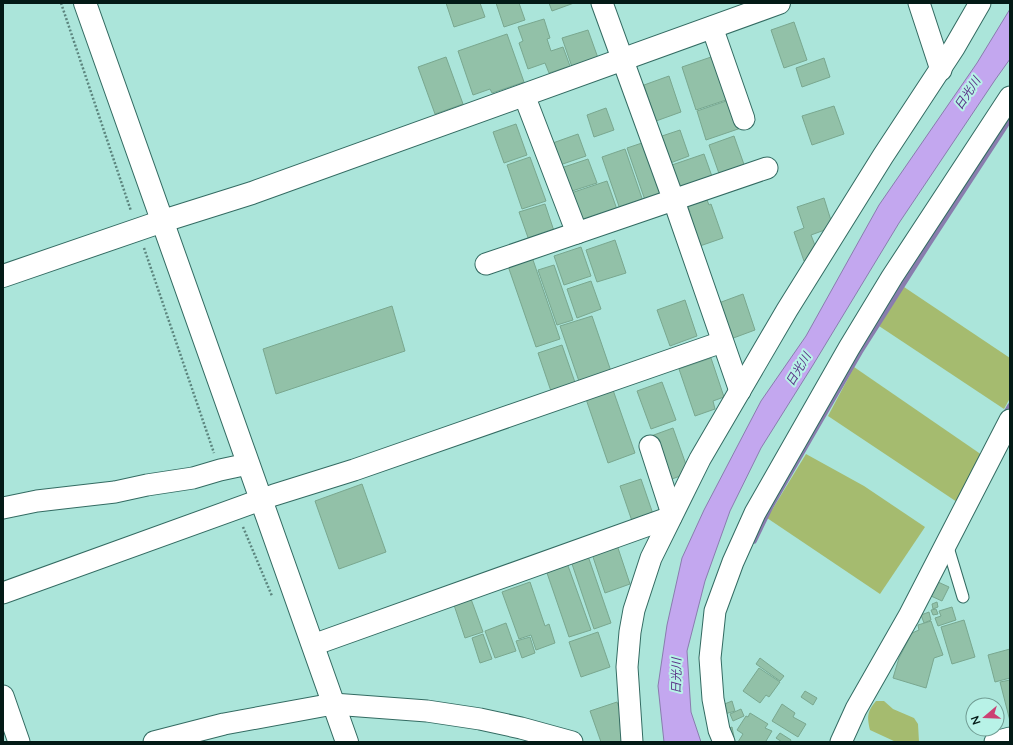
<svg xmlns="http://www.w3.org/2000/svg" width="1013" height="745" viewBox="0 0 1013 745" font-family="Lato,'Noto Sans JP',sans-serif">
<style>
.green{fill:#a5bb6f}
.water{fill:#c3a7ef;stroke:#897dae}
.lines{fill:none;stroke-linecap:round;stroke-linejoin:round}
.stream{stroke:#897dae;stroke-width:5.5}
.building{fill:#92c1a8;stroke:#79a78f}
.lane-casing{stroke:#336b62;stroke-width:13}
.street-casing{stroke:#336b62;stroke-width:23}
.secondary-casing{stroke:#336b62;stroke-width:24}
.path{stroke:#5c857e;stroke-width:2.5;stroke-dasharray:2 2;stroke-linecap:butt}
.lane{stroke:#fff;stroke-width:11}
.street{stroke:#fff;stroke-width:21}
.secondary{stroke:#fff;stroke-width:22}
.labels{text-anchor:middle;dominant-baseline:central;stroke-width:4;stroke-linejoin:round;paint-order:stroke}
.water-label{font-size:12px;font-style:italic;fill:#5a3487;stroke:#b8f2e7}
</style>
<rect width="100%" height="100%" fill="#abe5da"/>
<g class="green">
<path d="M904,287L1010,358V398L1004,409L879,326Z"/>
<path d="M854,367L982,455L957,502L828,416Z"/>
<path d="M806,454L864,486L925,527L880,594L767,518Z"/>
<path d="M876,701H884L893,709L914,718L918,724L919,742H896L870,730C867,716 867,712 876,701Z"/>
</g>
<path class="water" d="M1010,9V59L995,80L899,223L813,365L761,448L730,511L705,581L687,651L691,712L701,742H664L658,686L667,625L682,558L704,510L761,401L806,336L879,205L977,63Z"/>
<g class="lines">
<g class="stream">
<path d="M1004,416L1010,406"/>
<path d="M754,541L771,506L860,352L928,245L1010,119"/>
</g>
</g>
<g class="building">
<path d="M446,3H480L485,17L454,27Z"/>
<path d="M496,3H519L525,20L504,27Z"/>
<path d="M549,3H574L552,11Z"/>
<path d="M544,19L550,38L547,39L551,51L563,47L570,66L549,73L545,63L528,69L519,43L523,41L518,27Z"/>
<path d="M794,22L807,60L784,68L771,30Z"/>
<path d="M588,30L598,58L572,67L562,38Z"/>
<path d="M507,34L524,82L492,93L490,89L473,95L458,51Z"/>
<path d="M714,56L729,99L696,110L682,67Z"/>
<path d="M446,57L463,104L435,114L418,67Z"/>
<path d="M824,58L830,77L802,87L796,68Z"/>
<path d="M669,76L681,112L656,121L644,85Z"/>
<path d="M732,99L741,128L706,140L697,111Z"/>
<path d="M834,106L844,134L812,145L802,116Z"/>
<path d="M606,108L614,130L594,137L587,115Z"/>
<path d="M516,124L527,155L504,163L493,132Z"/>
<path d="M680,130L689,156L665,165L656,138Z"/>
<path d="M578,134L586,156L557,166L550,144Z"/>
<path d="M734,136L747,173L722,182L709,145Z"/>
<path d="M648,141L668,199L647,206L627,148Z"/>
<path d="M625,149L645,207L622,215L602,157Z"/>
<path d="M704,154L714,182L676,195L666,167Z"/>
<path d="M530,157L546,201L522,209L507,165Z"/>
<path d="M588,159L597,183L569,192L561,168Z"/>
<path d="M607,181L620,218L581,231L568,194Z"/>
<path d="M705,195L709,205L711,204L723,238L694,248L682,214L690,212L686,202Z"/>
<path d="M824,198L833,227L811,235L819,256L804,261L794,232L804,228L797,207Z"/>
<path d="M545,204L556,237L531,246L519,212Z"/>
<path d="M615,240L626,273L597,282L586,250Z"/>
<path d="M581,247L591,276L564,285L554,256Z"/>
<path d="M532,257L560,339L536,347L508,266Z"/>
<path d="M554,265L573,320L557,325L538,270Z"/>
<path d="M591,281L601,309L577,318L567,289Z"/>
<path d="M743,294L755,330L728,340L716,304Z"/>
<path d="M685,300L697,336L670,346L657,310Z"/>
<path d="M392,306L405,351L276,394L263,349Z"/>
<path d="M592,316L614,380L582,390L560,326Z"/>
<path d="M562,345L578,391L554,400L538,353Z"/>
<path d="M711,358L724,397L713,401L715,409L695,416L679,369Z"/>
<path d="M662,382L676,420L651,429L637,391Z"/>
<path d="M613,390L635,453L608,463L586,399Z"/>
<path d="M673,428L689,473L666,481L651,436Z"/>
<path d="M641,479L653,514L632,521L620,486Z"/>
<path d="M362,484L386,552L339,569L315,501Z"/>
<path d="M617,545L630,584L605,593L592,554Z"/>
<path d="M588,556L611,623L594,629L571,561Z"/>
<path d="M567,563L591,630L569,637L546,570Z"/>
<path d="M530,582L545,626L549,624L555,643L536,650L531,635L519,639L502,592Z"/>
<path d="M938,582L949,587L942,601L931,596Z"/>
<path d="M471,599L483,632L465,638L454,605Z"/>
<path d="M937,602L938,607L933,609L932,604Z"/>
<path d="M952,607L956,620L938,626L935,618L941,616L939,611Z"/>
<path d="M936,609L938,614L933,615L931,610Z"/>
<path d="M929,612L931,620L924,623L921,615Z"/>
<path d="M964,620L975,657L952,664L941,627Z"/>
<path d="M931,621L943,655L934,658L926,688L893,678L899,658L912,633L919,630L918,625Z"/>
<path d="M506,623L516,651L495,658L485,631Z"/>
<path d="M598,632L610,667L581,677L569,642Z"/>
<path d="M483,634L492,659L480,663L472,638Z"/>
<path d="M530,637L535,653L522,658L516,641Z"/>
<path d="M1010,649V678L995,682L988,655Z"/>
<path d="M760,658L784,676L780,681L756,664Z"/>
<path d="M759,668L780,682L769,697L766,695L760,703L743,691Z"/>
<path d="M1010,680V721L1000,682Z"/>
<path d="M805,691L817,698L813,705L801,697Z"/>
<path d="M732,701L735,711L725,714L722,705Z"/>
<path d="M617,702L629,739L620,742H601L590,711Z"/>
<path d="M782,704L795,713L793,717L806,724L798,737L772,721Z"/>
<path d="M741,709L744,716L733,721L730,714Z"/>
<path d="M750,713L768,724L765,728L772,731L766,741L768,742H738L743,734L737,730L746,716L748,717Z"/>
<path d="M732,727L734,737L729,739L726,729Z"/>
<path d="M780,733L791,740L790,742H782L776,738Z"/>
</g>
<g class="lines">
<g class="lane-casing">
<path id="lane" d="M947,544L963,597"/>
</g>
<g class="street-casing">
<g id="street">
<path d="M602,3L674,201L740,391"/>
<path d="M919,3L941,70"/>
<path d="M712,27L744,119"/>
<path d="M524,95L577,233"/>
<path d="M486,264L767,168"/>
<path d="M650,446L672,514"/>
<path d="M3,508L37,501L115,492L147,485L193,478L220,470L248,464"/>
<path d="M3,593L274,495L354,470L722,342"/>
<path d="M313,645L671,517"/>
<path d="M3,696L19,742"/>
<path d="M154,742L224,724L333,704L427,711L480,719L521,728L572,742"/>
<path d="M632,742L627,667L630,632L634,610L651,558L700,459L787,310L883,156L954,48L980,3"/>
<path d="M724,742L719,730L713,699L710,658L715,611L733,562L755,513L849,348L892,277L1010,97"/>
<path d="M841,742L856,709L909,616L1010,420"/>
<path d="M995,742L1010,738"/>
</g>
</g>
<g class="secondary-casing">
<g id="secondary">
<path d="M85,3L347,742"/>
<path d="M3,276L163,221L252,193L779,3"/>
</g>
</g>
<g class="path">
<path d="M61,3L131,211"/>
<path d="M144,248L214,453"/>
<path d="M243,527L272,596"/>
</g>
<use href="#lane" class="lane"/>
<use href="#street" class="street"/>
<use href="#secondary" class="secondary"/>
</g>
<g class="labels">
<g class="water-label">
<text transform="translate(967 93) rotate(-56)">日光川</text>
<text transform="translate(798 369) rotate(-59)">日光川</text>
<text transform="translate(676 676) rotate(-89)">日光川</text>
</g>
</g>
<rect width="1013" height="745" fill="none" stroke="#031a16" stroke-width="8"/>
<g transform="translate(985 717) rotate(251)"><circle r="19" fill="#b8f2e7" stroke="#709c93"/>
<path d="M0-3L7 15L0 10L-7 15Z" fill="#cc4073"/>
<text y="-6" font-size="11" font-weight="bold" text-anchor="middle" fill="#031a16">N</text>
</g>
</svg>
